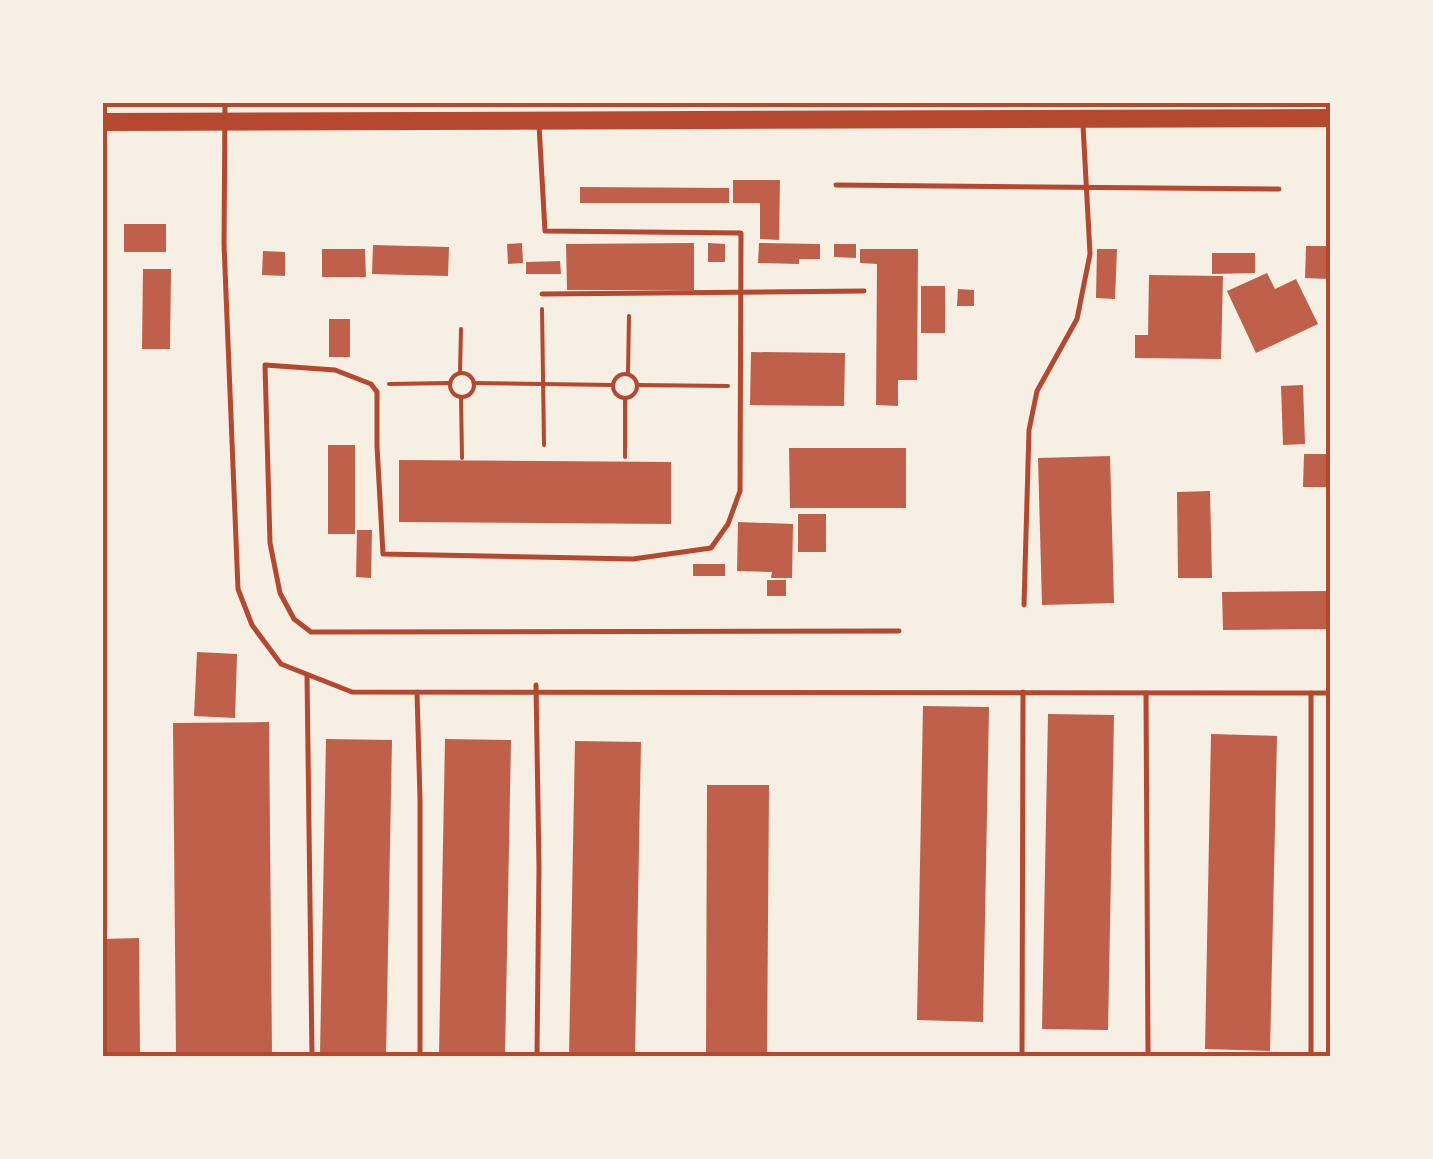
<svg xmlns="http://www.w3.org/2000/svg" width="1433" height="1159" viewBox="0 0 1433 1159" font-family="'IBM Plex Sans',sans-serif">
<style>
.building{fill:#bf614a}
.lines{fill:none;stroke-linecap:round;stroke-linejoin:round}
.path{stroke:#b5482f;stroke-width:4}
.service{stroke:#b5482f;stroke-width:5}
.trunk{stroke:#b5482f;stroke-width:18}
.neatline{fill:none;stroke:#b5482f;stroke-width:4}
</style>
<rect width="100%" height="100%" fill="#f6efe4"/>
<g class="building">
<path d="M733,180H780L779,240L760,239V203H733Z"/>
<path d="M580,187L729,188V203H580Z"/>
<rect x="124" y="224" width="42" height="28"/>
<path d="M522,243L523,263L508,264L507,244Z"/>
<path d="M694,243V290H567L566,244Z"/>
<path d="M708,243L725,244V262H708Z"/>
<path d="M759,243L820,244V259H799V264L758,263Z"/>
<path d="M834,244H856V258L834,257Z"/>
<path d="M373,245L449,247L448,276L372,274Z"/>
<path d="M1306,246H1329L1328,279L1305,278Z"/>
<path d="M322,249H365L366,277H322Z"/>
<path d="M860,249H918L917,380H898V406L876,405L877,264L860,263Z"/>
<path d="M1097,249H1117L1115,299L1096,298Z"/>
<path d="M263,251L285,252V276L262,275Z"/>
<path d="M1212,253H1255V273L1212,274Z"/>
<path d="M560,261L561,274H526V262Z"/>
<path d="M143,269H171L170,349H142Z"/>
<path d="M1267,273L1275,289L1296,279L1318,324L1256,353L1227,291Z"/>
<path d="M1149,275L1223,276L1221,359L1135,358V335H1148Z"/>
<rect x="921" y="286" width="24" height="47"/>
<path d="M958,289L974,290V306H957Z"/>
<rect x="329" y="319" width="21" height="38"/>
<path d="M751,352L845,353L844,406L750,405Z"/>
<path d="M1303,385L1305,444L1283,445L1281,386Z"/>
<rect x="328" y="445" width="27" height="89"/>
<path d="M789,448H906V508H790Z"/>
<path d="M1304,454H1330V487H1303Z"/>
<path d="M1110,456L1114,603L1042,605L1038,458Z"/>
<path d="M399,460L671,462V524L399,522Z"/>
<path d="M1210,491L1212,578H1178L1177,492Z"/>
<rect x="798" y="514" width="28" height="38"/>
<path d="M738,522L793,524L792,578H771L772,572L737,571Z"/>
<path d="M357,530H372L371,578L356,577Z"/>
<rect x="693" y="564" width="32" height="12"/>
<rect x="767" y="580" width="19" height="16"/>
<path d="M1330,591V629L1223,630L1222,592Z"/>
<path d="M197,652L237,654L235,718L194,716Z"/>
<path d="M923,706L989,707L983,1022L917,1020Z"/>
<path d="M1048,714L1114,715L1108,1030L1042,1029Z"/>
<path d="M269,722L272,1056H176L173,723Z"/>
<path d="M1211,734L1277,736L1270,1051L1205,1049Z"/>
<path d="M326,739L392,740L386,1055L320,1054Z"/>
<path d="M445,739L511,740L505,1055L439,1054Z"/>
<path d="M575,741L641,742L635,1056H569Z"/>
<path d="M707,785H769L767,1054H706Z"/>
<path d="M139,938L140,1056H102V939Z"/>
</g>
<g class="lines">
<g class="path">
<path d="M542,309L544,445"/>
<path d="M460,372L461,329"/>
<circle cx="462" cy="385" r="12"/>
<circle cx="625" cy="386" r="12"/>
<path d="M628,374L629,316"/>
<path d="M474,383L613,385"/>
<path d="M389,384L449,383"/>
<path d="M638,385L728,386"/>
<path d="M461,397L462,458"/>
<path d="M625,398V457"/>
</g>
<g class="service">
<path d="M225,102L224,244L238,589L252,625L281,664L352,692L1330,693"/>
<path d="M539,125L545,231L741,233L740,491L728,524L711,548L633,559L383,554L377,446V392L371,384L335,370L265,365L270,543L280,593L294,619L311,632L899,631"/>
<path d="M836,185L1279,189"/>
<path d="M542,294L864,291"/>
<path d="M1024,605L1029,430L1037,391L1077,319L1090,254L1083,125"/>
<path d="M307,675L312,1056"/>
<path d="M536,685L539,867L537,1056"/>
<path d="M417,692L420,799V1056"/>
<path d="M1146,693L1148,1056"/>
<path d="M1022,1056L1023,692"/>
<path d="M1311,1056V693"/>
</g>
<path class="trunk" d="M102,122L1330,118"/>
</g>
<rect width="1433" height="1159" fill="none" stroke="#f6efe4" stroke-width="210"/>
<rect x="105" y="105" width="1223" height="949" class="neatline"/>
</svg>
